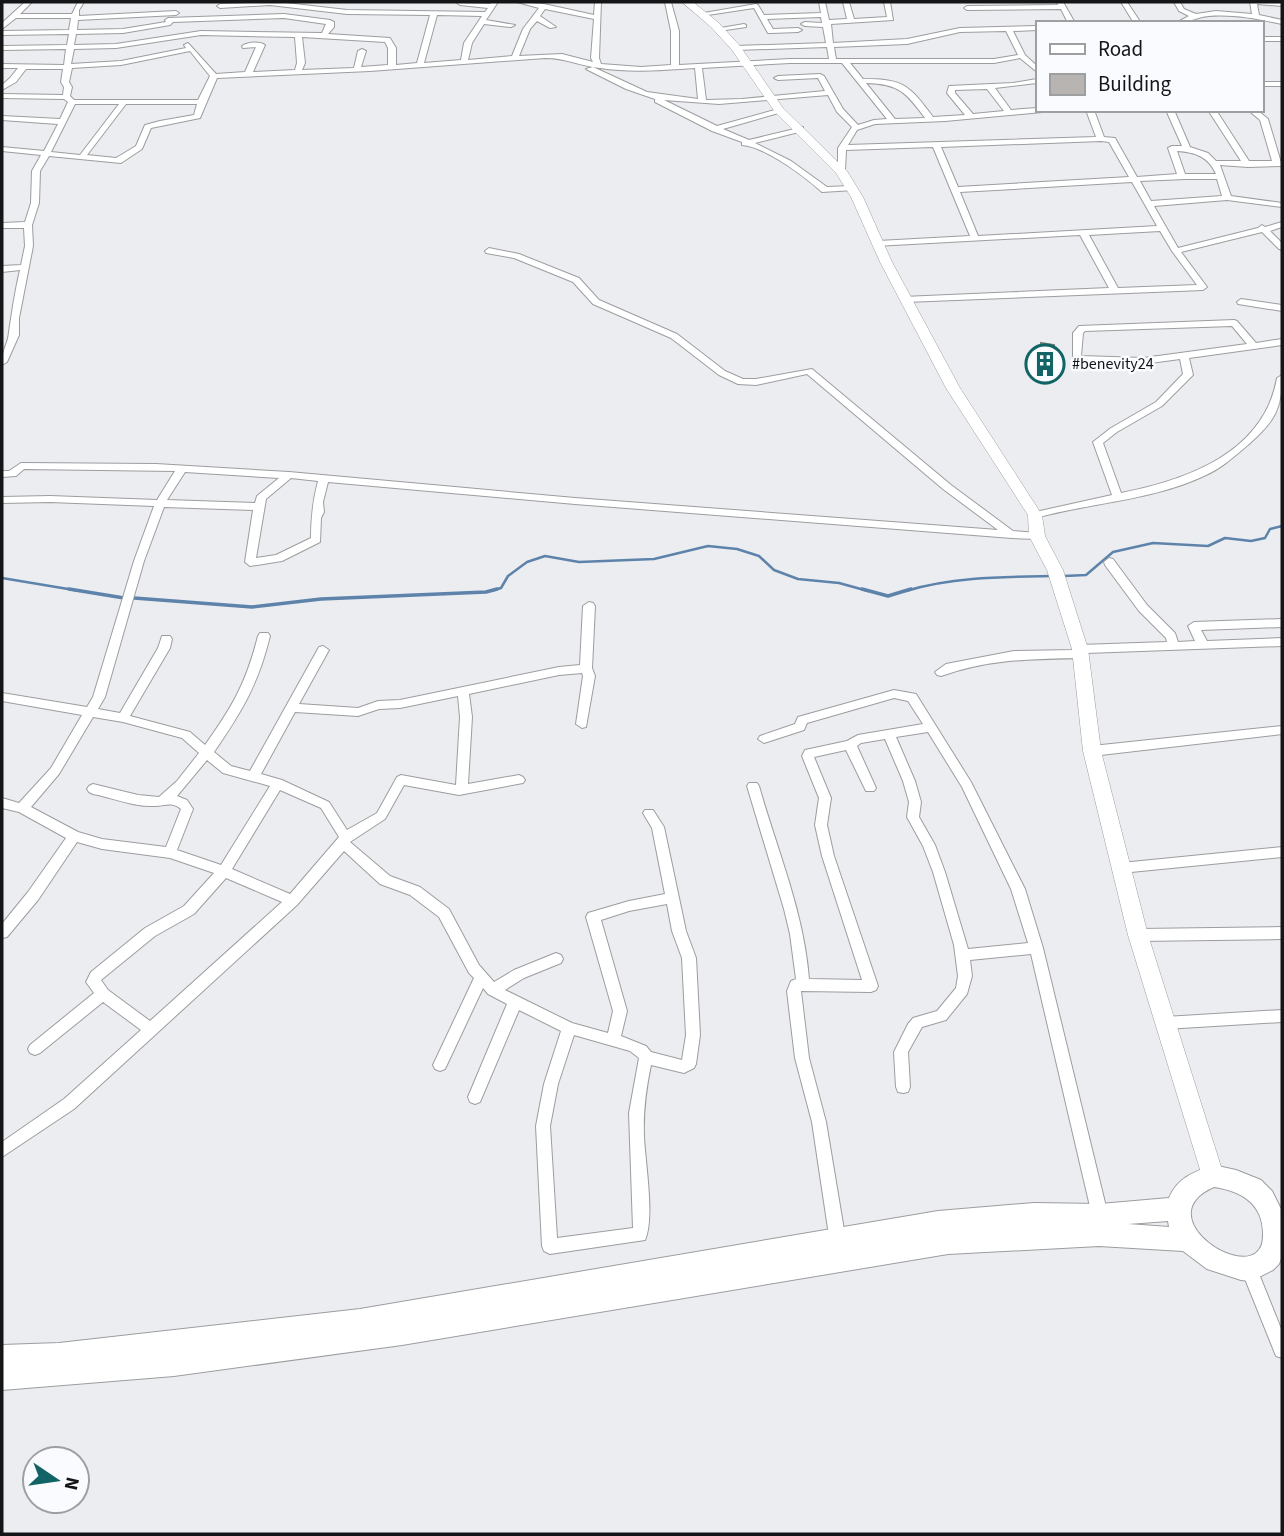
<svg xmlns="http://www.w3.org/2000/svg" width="1284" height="1536" viewBox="0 0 1284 1536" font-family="'Source Sans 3',sans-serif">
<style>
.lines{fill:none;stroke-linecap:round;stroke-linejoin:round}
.stream-far1{stroke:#5e83ab;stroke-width:2.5}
.stream{stroke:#5e83ab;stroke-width:3.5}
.street-casing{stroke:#9b9d9f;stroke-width:2}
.secondary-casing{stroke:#9b9d9f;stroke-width:1}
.primary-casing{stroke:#9b9d9f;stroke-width:2}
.street{fill:#fff;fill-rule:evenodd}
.secondary{fill:#fff;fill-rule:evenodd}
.primary{fill:#fff;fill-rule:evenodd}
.wall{fill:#9d9b99}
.building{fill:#b7b4b2;stroke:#807e7d;stroke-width:2}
.labels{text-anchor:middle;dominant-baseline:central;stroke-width:5;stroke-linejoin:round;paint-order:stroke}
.far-poi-label{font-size:16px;fill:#141516;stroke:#f9fbfe;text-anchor:start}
</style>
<rect width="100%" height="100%" fill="#ecedf0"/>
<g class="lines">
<g class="stream-far1">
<path d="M1064,576L1086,575L1113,552L1153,543L1208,546L1225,538L1251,541L1265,538L1270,529L1282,526"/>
<path d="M2,578L80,591"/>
<path d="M491,591L501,588L508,576L527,562L545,556L579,562L654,559L708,546L737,549L759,556L774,570L798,579L839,583L868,591"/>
<path d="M906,591C952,577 1002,577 1051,576"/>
</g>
<g class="stream">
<path d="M69,589L124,598"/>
<path d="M862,589L888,596L911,589"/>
<path d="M134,598L252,607L321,599L486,592L497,589"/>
</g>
<g class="street-casing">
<g id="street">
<path d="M25,2H32L20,14H72L78,2H84L79,10V16L176,11L179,13L176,15L78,20L77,30L123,29L166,22L165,20L168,18L284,14L330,20L334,22V27L328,34L390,38L396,48V65L417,63L430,15L347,14L270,5L220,8L217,6L220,4L277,2L347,10L485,12L488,8L460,5L457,3L490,4L492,2H498L486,20L515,25L511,27L484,24L472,43L468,60L512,56L523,29L539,8L517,2L544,4L594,15L595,2H601L599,58L601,64L641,67L671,65V31L665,2H671L679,31V65L790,59H829L827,47L736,50L732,48L736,46L826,43L823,27L805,26L801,24L805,22L822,23L821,17L767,19L773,29L798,28L802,30L798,32L771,33H768L754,8L701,16L698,14L756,4L758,5L764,15L821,13L819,2H825L829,20L847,19L843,2H849L854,19L887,17L884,2H890L893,20L831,24L833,43L907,39L960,28L1037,26V30L1013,31L1025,55L1037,66V72L1020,58L994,63H850L863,79C904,79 909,85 933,117L965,115L947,93L949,86L1013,83L1037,79V83L995,88L1011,110L1037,108V110H1043L1042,112L945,121L875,124L857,130L848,145L1096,137L1086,110H1094L1104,137L1115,138L1137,177L1177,174L1168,148L1172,146H1182L1166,110H1174L1190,147L1208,153L1216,161H1241L1208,110H1216L1249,161H1272L1260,120L1248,110H1257L1268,119L1282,166L1248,167L1220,165L1231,196L1282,203V207L1227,200L1154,206L1178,248L1258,228L1262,225L1265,227L1282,222V227L1270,231L1282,243V250L1279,249L1262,232L1181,252L1207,287L1203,290L906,302L902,299L903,297L1109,288L1080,235L875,246V242L878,241L970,236L933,147L846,150L845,171L838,173V148L852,127L837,112L828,95L719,104L664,100L717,126L782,108V112L723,129L749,140L803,127V131L755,143L791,161L827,187L851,186H854V190L822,192C804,176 766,147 742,145V142L712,131L655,102V99L626,89L586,69L593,67L647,92L698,99L695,68C663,70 631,73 600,68C579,66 567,58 545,58L370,71L217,78L200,118L151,128L142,149L121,163L49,156L40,171L39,203L32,225L33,246L19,318V335L7,362L2,365C1,351 8,345 9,332C12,311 15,291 20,270L2,272V266L21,265L25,246L24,228H2V223L25,222L31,203L32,171L41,155L2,151V147L44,151L58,124L2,120V116L60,119L68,102L64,99L2,98V94L63,95L64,87L61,82L63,69H26L16,82L2,90V85L10,78L18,68H2V64L64,65L66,49L2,50V46L67,45L69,34L2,35V31L69,30L71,18H16L2,29V23ZM545,9L594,19L591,58L593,62L562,54L519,56L530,29L537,21L550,28L556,27L540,16ZM437,15L482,16L464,43L461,60L424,63ZM284,18L326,24L322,33L201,31L116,44L74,45L76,34L123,33L170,25L173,22ZM1006,31L1018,55L994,59H836L834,47L907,44L960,32ZM201,35L295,37L297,63L295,70L253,72L265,45C260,41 247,42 242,46L243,48L256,47L245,72L216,74L188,43L184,45L186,48L121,61L71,64L74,49L116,48ZM302,37L385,42L388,48V65L361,67L366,51L362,49L358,51L354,68L302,70L305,63ZM190,51L210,76L198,100H74L70,96L72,87L69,82L72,68L121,65ZM790,63H842L887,119L874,120L858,125L843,109L824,76L820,74L778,76L774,78L778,80L818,78L825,91L742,99L706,100L702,68ZM866,83C899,84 906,92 925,118L895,119ZM987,89L1004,111L973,114L955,93V90ZM75,104H119L80,155L51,152ZM126,104H197L194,115L160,121L145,125L136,146L116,158L87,155ZM1101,141L1109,142L1129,177L958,187L941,147ZM1177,151C1195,152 1209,157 1216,174H1185ZM1185,179H1217L1222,196L1151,201L1140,181ZM1132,182L1157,226L978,236L960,192ZM1160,231L1172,251L1197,285L1118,288L1089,235Z"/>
<path d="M1057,2H1063L1075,23H1068L1061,9L967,10L964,8L967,6L1058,5Z"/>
<path d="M1121,2H1127L1141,23H1134Z"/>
<path d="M1174,2H1180L1184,9L1196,14L1216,11L1252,14L1250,2H1282V6L1257,4L1259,15L1282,20V24C1258,19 1234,14 1209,16C1197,17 1187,23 1176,23L1189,16L1179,11Z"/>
<path d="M744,24L746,25V27L719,31L715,29Z"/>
<rect x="1261" y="37" width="21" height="4"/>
<rect x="1261" y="82" width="21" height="4"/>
<path d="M489,248L519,254L579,278L599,300L677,334L725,371L743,379H756L812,369L951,485L1013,531L1037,533L1042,536L1037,539L1012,538L575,504L328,482L323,502L324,512L321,518L320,542L282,561L250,566L245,562L253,510L164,507L144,561L105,697L98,709L120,713L158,648L162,636H170L172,639L170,648L130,716L190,732L205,745C233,706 246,683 258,636L260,633H268L270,636C258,685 242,711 214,752L231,766L250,771L319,647L323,646L329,650L299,704L358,708L378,701L400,700L559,667L580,665L583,606L589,602L593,603L595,606L592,668L595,676L586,727L582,728L576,724L583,676L582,673L559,675L469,694L472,717L468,784L519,775L523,777L525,780L523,783L459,795L404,785L385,819L350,842L390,876L420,887L449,909L479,965L494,982L514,970L556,953L561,955L563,959L561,963L524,978L505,990L572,1023L608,1033L613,1011L586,917L588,913L629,901L665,894L652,828L643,813L645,810H653L664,827L686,931L696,958L700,1035L696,1064L694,1068L684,1073L651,1065C646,1089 643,1111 644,1136C645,1162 655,1218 645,1240L550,1254L544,1251L542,1246L536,1126L544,1084L561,1031L519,1010L480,1102L475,1104L470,1102L468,1097L507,1004L488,994L483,988L445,1069L440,1071L435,1069L433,1065L474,978L469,973L439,917L410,895L380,884L344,851L297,905L74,1109L2,1157V1142L64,1099L141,1030L103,1002L40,1053L35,1055L30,1053L28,1049L30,1045L94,993L86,982L91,972L145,928L184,906L214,873L170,858L102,849L77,842L38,900L7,937L2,938V924L28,892L66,838L19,812L2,808V798L19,803L51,768L82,715L2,701V693L87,707L93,697L134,561L154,506L50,502L2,503V497L50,496L157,500L175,471L24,469L16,476L2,477V471H9L21,463L156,464L289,472L575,498L998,530L943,489L807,374L756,385L738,384L719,375L671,338L593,304L573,282L514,258L486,253L485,251ZM185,472L279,478L257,496L255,503L167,500ZM291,478L318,481C313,500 311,518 311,538L276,555L256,558L266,499ZM458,696L460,717L456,785L401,775L397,777L377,813L347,830L329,802L282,780L261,774L295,712L358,716L379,709L400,708ZM93,717L123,722L182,738L199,753L177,781L159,797L138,795L93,784L89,786L87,789L89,792L93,794C113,798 134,807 155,806C166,806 171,801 181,809L166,847L102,839L78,832L31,807L59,774ZM207,760L223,773L270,786L221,865L177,850L193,809L187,800L177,796ZM280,790L321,808L339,837L290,894L232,869ZM226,878L282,902L150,1021L108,990L101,980L155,936L194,914ZM667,904L672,931L682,958L686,1035L682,1060L651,1052L646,1046L621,1036L627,1011L601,920L629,911ZM574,1035L630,1051L639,1058L629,1113L633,1228L557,1238L550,1126L558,1084Z"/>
<path d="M1241,299L1282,305V311L1238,304L1237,302Z"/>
<path d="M1234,320L1237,321L1256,343L1282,339V345L1189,358L1193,375L1162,406L1117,432L1103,443L1121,493C1187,480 1264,453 1277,378L1282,375C1282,409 1275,421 1249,444C1236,455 1222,468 1206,475C1155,500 1090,503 1035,518L1031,517L1030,515L1031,513L1112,495L1093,442L1111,428L1156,402L1183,374L1180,359L1143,364L1073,361V333L1079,326ZM1232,326L1247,344L1143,358L1081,356L1083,333L1085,331Z"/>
<path d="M1109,558L1113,559L1147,605L1175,633L1178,642L1195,641L1188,626L1194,622L1282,619V627L1201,630L1207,641L1282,638V646L1086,653L1085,657L1081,658C1030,659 990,659 941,676L937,675L935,672L946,664L1014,651L1075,650L1076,646L1080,645L1167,642L1166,638L1139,611L1105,565L1104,562Z"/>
<path d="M894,690L916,694L971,782L1025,889L1043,948L1108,1215L1105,1220L1100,1222L1095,1220L1092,1215L1031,954L970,960L972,976L967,994L946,1020L922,1027L908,1052L910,1087L908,1092L903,1093L898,1092L896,1087L894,1052L908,1024L913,1018L937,1011L956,988L958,976L954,945L933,872L923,846L907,817L909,802L903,781L885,739L861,743L857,746L876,788L874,791H866L846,750L814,757L831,798L827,825L834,856L878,986L876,990L871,992L801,991L809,1058L826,1122L846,1242L844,1247L838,1249L832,1247L830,1242L812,1122L795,1058L787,991L791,981L796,979L790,934L784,909L747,786L749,783H757L759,786C777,850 804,912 809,979L862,980L822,856L815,825L819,798L802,756L805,750L847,741L858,735L923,724L908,701L894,698L807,723L804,730L764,743L758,739L760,736L795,724L798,717ZM928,732L962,787L1011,889L1028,943L968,949L945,872L935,845L919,817L921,802L915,781L896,737Z"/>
<path d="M1282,726V734L1092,756L1086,751L1092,746Z"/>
<path d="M1282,847V857L1121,873L1116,872L1115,868L1116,864L1121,863Z"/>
<path d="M1282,927V939L1138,941L1133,939L1131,935L1133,931L1138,929Z"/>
<path d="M1282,1010V1022L1165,1029L1160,1027L1158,1023L1160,1019L1165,1017Z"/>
<path d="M1249,1261L1255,1264L1282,1331V1358L1276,1356L1241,1269L1243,1264Z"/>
</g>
</g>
<g class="secondary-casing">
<path id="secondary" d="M682,2H693L719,23L740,46L783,108L847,171L863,197L892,262L960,388L1042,515L1045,536L1063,570L1088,649L1101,751L1148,935L1224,1176L1221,1183L1213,1186L1205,1183L1202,1176L1128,935L1083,751L1072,649L1047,570L1029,536L1028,515L946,388L880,262L851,197L836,173L775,112L732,50L711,27Z"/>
</g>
<g class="primary-casing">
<path id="primary" d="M1213,1165L1236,1170L1261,1180L1272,1191L1282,1211V1256L1279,1264L1273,1270L1251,1281L1241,1280L1207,1269L1183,1251L1099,1246L948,1254L402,1345L174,1376L2,1390V1345L59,1343L360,1309L938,1211L1034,1203L1100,1204L1169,1198C1177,1178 1194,1172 1213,1165ZM1214,1187C1241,1191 1263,1203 1263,1234C1263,1242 1262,1248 1256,1253C1231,1272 1152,1214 1214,1187ZM1168,1221L1169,1227L1128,1224Z"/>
</g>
<use href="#street" class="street"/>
<use href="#secondary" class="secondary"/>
<use href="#primary" class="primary"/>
</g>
<path class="wall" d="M1041,343L1052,368L1050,376L1037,375Z"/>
<path class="building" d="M1041,343L1054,345L1052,368L1039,366Z"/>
<defs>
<g id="building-ring" transform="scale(2.0125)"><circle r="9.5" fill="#f9fbfe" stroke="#126365" stroke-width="1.5"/><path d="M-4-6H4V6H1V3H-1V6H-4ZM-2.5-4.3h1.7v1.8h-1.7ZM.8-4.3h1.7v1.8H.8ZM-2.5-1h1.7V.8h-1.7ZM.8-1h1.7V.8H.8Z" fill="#126365"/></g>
</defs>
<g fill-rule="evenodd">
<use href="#building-ring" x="1045" y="364"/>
</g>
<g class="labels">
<g class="far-poi-label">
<text x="1072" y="364">#benevity24</text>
</g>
</g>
<rect width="1284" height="1536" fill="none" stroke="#141516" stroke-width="7"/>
<rect x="1036" y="21" width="228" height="91" fill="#f9fbfe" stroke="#9d9fa1" stroke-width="2"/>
<rect x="1050" y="44" width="35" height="10" fill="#ffffff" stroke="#9d9fa1" stroke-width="2"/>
<text x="1098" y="56" font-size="21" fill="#141516">Road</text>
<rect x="1050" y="74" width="35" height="21" fill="#b7b4b2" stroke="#9d9fa1" stroke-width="2"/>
<text x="1098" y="91" font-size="21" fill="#141516">Building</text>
<g transform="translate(56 1480) rotate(103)"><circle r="33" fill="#f9fbfe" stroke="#9d9fa1" stroke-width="2"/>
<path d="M0-5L12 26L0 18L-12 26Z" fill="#126365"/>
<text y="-10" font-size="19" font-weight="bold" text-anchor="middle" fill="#141516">N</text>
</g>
</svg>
